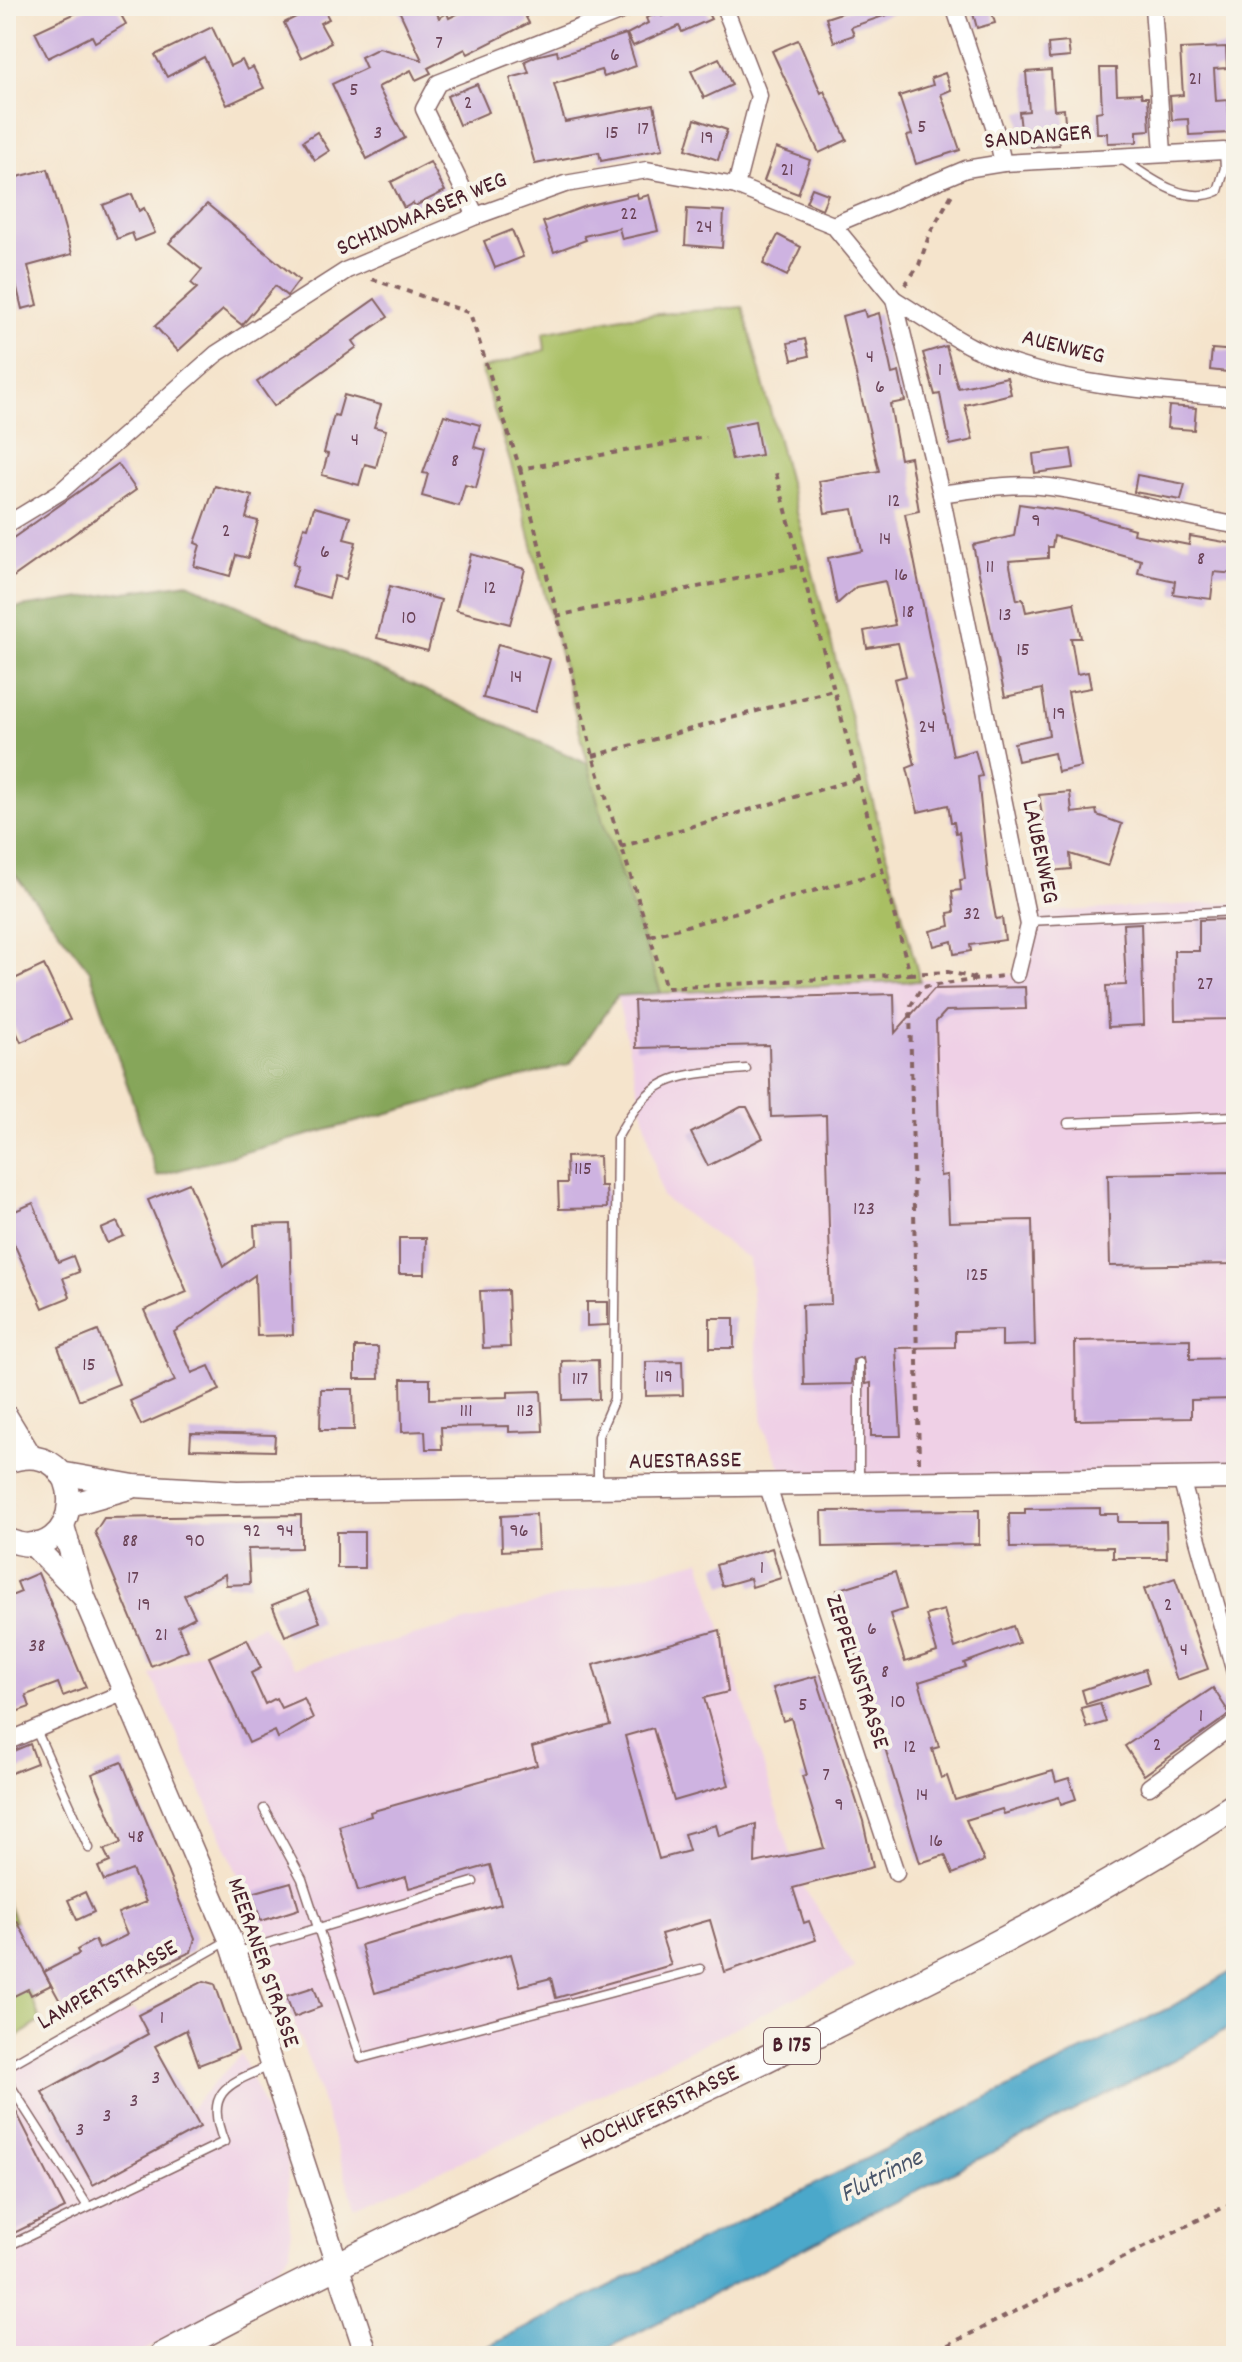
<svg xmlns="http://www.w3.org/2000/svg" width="1242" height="2362" viewBox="0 0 1242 2362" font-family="Dekko,sans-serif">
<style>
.built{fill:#efd0e6}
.green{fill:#a9bf64;stroke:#7a6f48;stroke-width:2}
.forest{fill:#86a65a;stroke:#686242;stroke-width:2}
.water{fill:#4ba8ca;stroke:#4a647a;stroke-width:2}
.building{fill:#ceb3e1}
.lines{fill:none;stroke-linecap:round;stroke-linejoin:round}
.lane-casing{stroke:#866463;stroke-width:11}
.street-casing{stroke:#866463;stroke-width:19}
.secondary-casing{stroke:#866463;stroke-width:25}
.primary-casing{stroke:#866463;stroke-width:29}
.path{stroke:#866463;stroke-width:4;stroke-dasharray:6 6;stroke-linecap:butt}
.lane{stroke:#fff;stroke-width:8}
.street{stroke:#fff;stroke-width:16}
.secondary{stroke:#fff;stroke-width:22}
.primary{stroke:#fff;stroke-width:26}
.labels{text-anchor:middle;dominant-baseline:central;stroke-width:8;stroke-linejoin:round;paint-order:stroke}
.number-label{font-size:20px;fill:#6b4458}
.shield{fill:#f7f3e8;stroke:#7e5f64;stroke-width:2}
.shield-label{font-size:22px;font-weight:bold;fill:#4a1f2b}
.street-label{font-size:24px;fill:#4a1f2b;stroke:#f7f3e8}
.water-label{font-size:26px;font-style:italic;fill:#4a566b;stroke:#f7f3e8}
</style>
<rect width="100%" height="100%" fill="#f7f3e8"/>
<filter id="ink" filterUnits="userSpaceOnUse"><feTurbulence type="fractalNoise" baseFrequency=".0125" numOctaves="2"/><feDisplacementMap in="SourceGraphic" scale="16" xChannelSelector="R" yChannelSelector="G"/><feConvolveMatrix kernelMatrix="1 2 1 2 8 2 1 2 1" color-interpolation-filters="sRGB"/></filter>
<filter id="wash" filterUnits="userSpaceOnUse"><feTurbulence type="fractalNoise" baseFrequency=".006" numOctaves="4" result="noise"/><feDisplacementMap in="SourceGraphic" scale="32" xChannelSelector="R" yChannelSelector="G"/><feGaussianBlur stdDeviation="1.8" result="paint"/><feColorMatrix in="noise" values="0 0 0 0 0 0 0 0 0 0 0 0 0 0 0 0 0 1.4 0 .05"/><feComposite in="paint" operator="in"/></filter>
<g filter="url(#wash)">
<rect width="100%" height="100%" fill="#f5e4cc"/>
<g class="built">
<path d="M1236,902V1475L788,1487L763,1425L749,1259L662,1197L617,996L1016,974L1027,913Z"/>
<path d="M700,1560L799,1880L855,1968L498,2145L355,2208L315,2077L238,1875L151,1675L262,1625L295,1667Z"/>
<path d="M135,2009L190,2109L241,2054L287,2158L291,2251L251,2296L133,2356H6V2068Z"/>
</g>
<g class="green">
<path d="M743,307L920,981L661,993L603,822L513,471L481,369L545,350L543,333L623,317Z"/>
<path d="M6,1899L29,1954L28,1989L41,2021L6,2044Z"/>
</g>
<path class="forest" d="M188,583L588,764L603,822L661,993L617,996L570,1064L157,1176L90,971L6,863V609Z"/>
<path class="water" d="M1236,1969V2023L1187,2053L592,2356H469L1169,2008Z"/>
<g id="blocks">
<g class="building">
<path d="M91,6H116L126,24L95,42L92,36L48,58L35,32Z"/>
<path d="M317,6H322L329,19L320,23L331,43L301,58L284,23Z"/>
<path d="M397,6H434L439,18L447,13L449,18L473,6H520L529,23L468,54L465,49L428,68L431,73L416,80L411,70L378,87L405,138L367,159L332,84L366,68L361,57L379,48L422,60Z"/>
<path d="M684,6H704L711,19L682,32L679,26L633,46L627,34L648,23L646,18L660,12L662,16Z"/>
<path d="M862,6H904V9L851,27L854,35L834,42L826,18Z"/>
<path d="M971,6H990L995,23L977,28Z"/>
<path d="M212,27L230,66L242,60L247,70L253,67L264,88L227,105L204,57L167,77L155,55Z"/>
<path d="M626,34L636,66L604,77L601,70L554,84L565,122L654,105L663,149L601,161L599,152L535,164L510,78L529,73L525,61L536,56L557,51L558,56Z"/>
<path d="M798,40L821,93L824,91L847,140L819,153L772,51Z"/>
<path d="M1068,42L1070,57L1049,59L1048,44Z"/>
<path d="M1226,47L1227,68L1214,69L1216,101L1228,100L1230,133L1189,135L1188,119L1172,120L1170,96L1183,95L1180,49Z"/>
<path d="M719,58L732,85L704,98L691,71Z"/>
<path d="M1100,68H1116L1117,94L1141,93L1142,97H1148L1150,130L1137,131V142L1108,143L1107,133H1097L1096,112L1102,111Z"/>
<path d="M1051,70L1054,110L1064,109L1066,134L1058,135L1059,145L1031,147L1030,138H1022L1019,112L1029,111L1026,72Z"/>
<path d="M945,73L951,90L941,94L960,150L916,164L907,136L912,135L899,96L933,85L931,78Z"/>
<path d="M477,84L489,112L459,125L447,96Z"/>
<path d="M695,119L727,130L718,160L686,149Z"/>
<path d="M317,132L329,151L315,160L303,141Z"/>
<path d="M776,148L810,160L798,194L764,181Z"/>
<path d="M430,162L445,191L415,206L413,203L404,208L391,182Z"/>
<path d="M48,169L72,254L28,266L38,305L22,309L13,271L6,273V180Z"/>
<path d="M812,188L828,194L822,209L806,202Z"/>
<path d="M132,194L139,211L144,208L155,233L135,241L132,233L117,239L103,205Z"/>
<path d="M637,194L638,198L649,195L658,231L622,239L619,228L584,236L586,240L554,252L543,222L586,206Z"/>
<path d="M207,204L299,280L287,296L275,286L242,325L223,310L178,351L155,326L197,288L191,283L202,270L169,243Z"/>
<path d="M687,209L724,211L722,248L685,245Z"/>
<path d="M512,230L523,257L495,268L484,241Z"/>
<path d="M778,235L801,247L787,276L763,264Z"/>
<path d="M375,299L388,317L353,341L357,347L274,406L257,382Z"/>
<path d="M864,310L866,317L879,313L892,374L899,372L905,401L890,404L900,459L910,457L919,511L905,514L953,756L975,750L982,776L978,777L988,876L996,919L1002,918L1005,940L970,945L971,951L954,954L952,941L934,946L930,931L950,926L948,913L954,912L952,891L961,890L960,880L965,879L959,832L956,833L954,822H951L948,805L918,812L907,768L915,765L894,679L906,676L898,643L867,648L864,631L895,625L885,581L856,587L837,604L828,558L862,551L853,509L825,513L819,481L879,471L842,316Z"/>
<path d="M805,339L809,356L792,360L788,343Z"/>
<path d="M946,346L958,388L1007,377L1011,394L965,405L973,440L950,445L940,394L935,395L923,353Z"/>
<path d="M1212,349L1236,351V373L1210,370Z"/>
<path d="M344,395L381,405L374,427L386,430L376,467L365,464L359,485L322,475L328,454L324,453L334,415L338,416Z"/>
<path d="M1169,406L1196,408L1194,430L1167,428Z"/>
<path d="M444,415L480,425L474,447L486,450L476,488L465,485L459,506L422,496L428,474L423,473Z"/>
<path d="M755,421L761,455L732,460L725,427Z"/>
<path d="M1071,449L1074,468L1035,473L1033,454Z"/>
<path d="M118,464L136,490L6,582V543Z"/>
<path d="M1137,475L1185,484L1181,500L1134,492Z"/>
<path d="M215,486L252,496L246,518L258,521L248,558L236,555L230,576L194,566L200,545L195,543Z"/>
<path d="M1019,504L1075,512L1134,529L1133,534L1189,545L1190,536L1236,544V574L1214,572L1211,599L1173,594L1175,581L1138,573L1141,560L1054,536L1052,547H1048V558L1009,561L1017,600L1023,599L1026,612L1074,603L1081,638H1071L1077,674L1088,672L1091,688L1068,692L1081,767L1058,772L1054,753L1018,761L1014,743L1049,735L1042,689L1005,697L973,545L1014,536Z"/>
<path d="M314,507L350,517L344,539L356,542L346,579L335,576L329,598L292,587L298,566L293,564L304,527L308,528Z"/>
<path d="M471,554L525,569L510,624L456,610Z"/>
<path d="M390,586L441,600L428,651L377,638Z"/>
<path d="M498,644L550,659L535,712L483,698Z"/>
<path d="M1070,792L1072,813L1096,810L1097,815L1122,824L1108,866L1070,854L1071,869L1050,871L1039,795Z"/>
<path d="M1236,919V1019L1175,1020L1174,951H1199V920Z"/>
<path d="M1141,923L1144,1025L1108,1027L1106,986L1126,985L1123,924Z"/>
<path d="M44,965L70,1020L21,1042L6,1010V983Z"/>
<path d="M1025,987L1026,1009L946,1011L936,1022L940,1176L947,1175L949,1222L1032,1220L1035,1345L1002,1346V1330L955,1331V1347L896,1348L901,1436H871V1383L866,1384L863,1357L853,1360L852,1384L804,1385L802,1305L831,1304L826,1115L771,1117L769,1045L636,1048L634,1001L894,994L895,1033L934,989Z"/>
<path d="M741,1107H747L763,1138L708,1166L691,1133Z"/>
<path d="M599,1156L600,1186H606L607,1208L559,1209L558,1183H567L566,1157Z"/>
<path d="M1236,1172V1264L1110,1266L1108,1174Z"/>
<path d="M189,1183L224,1266L255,1245L254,1225L290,1224L293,1335L257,1336L255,1275L174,1332L192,1373L209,1366L220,1390L141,1425L130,1401L175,1381L144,1310L187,1292L148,1200Z"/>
<path d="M33,1203L58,1262L73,1256L79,1272L63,1278L70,1297L43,1308L6,1226V1215Z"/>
<path d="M117,1222L124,1236L107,1243L101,1229Z"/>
<path d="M399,1238H426L425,1274H399Z"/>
<path d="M508,1290L510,1347L483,1348L480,1291Z"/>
<path d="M587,1302H608V1325L587,1326Z"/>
<rect x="710" y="1318" width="24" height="30"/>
<path d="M98,1331L119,1384L79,1400L58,1347Z"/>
<path d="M1190,1339V1359L1236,1358V1399L1191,1400V1418L1076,1420L1075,1341Z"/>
<path d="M355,1347H378L379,1379H355Z"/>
<path d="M598,1360L599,1399L563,1400L562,1361Z"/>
<path d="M682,1361L683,1395L646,1396V1362Z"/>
<path d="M401,1379H430V1399L508,1397V1392L541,1391L543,1431L509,1432V1426L441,1427L442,1449H426L425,1431L402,1432Z"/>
<path d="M321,1389H353L354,1430H320Z"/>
<path d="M191,1433L275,1435L274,1451L190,1449Z"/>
<path d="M1100,1508V1514H1118V1522H1166L1167,1558H1113V1547L1010,1548L1009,1514H1025V1509Z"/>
<path d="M979,1510V1544L823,1547L822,1511Z"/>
<path d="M536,1514L538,1549L502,1551L501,1516Z"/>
<path d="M301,1515V1548L248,1549L250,1584L226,1585L225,1574L184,1595L195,1617L178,1626L188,1650L151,1666L95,1532L104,1518Z"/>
<rect x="337" y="1532" width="27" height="36"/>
<path d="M772,1548L781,1578L752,1587L750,1578L722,1586L716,1565Z"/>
<path d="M895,1572L906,1609L890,1614L905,1662L937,1652L926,1615L944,1610L955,1648L1013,1626L1019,1643L964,1663L966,1667L919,1682L939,1747L932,1749L941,1778L947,1776L955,1800L1053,1771L1056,1782L1069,1778L1076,1799L1061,1804L1059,1797L1004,1814L1002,1809L966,1820L984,1861L953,1874L945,1855L920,1863L837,1590Z"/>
<path d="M38,1573L86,1687L63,1696L58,1683L26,1695L30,1707L13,1713L6,1695V1598L21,1592L17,1582Z"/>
<path d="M1175,1578L1208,1669L1177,1680L1144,1589Z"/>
<path d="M307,1591L320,1622L285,1636L272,1605Z"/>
<path d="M720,1630L728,1692L704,1698L729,1785L674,1801L653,1728L625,1736L659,1859L689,1851L684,1834L716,1825L719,1836L756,1824L755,1863L824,1848L802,1776L807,1775L791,1718L783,1721L773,1688L816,1676L863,1821L873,1867L793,1888L804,1923L809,1921L816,1940L725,1972L710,1920L661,1934L671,1965L556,1998L551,1978L520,1986L511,1954L375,1993L361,1945L501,1904L490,1865L409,1888L406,1877L358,1891L339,1826L371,1816L370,1812L537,1765L532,1747L610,1725L593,1665Z"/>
<path d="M247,1639L261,1668L251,1673L265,1704L276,1698L281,1708L304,1698L313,1718L278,1738L275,1731L249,1743L209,1657Z"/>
<path d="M1145,1669L1149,1683L1086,1704L1082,1690Z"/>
<path d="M1213,1688L1230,1714L1144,1775L1125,1746Z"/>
<path d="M1100,1703L1106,1722L1087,1728L1081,1708Z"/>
<path d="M30,1744L37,1763L6,1775V1754Z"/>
<path d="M122,1762L195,1938L191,1952L124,1982L67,2014L44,1972L79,1954L77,1950L95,1940L99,1949L127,1935L118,1913L146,1902L132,1870L104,1881L98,1867L110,1862L104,1850L121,1843L92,1774Z"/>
<path d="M291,1882L299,1909L261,1921L252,1893Z"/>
<path d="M85,1892L94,1912L77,1920L68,1900Z"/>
<path d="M17,1921L51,1985L31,1995L28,1989L12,1997L6,1985V1927Z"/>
<path d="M204,1981L215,1984L238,2050L199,2065L186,2030L155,2046L200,2127L93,2185L42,2092L148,2034L138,2015Z"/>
<path d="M314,1987L321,2007L294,2017L286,1996Z"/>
<path d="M6,2092L65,2208L6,2237Z"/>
</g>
</g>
</g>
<g filter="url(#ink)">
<use href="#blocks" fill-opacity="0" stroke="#866463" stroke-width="2"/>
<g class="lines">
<g class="lane-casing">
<g id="lane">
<path d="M1122,159C1149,178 1185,206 1218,191L1225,168L1224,151"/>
<path d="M1028,921L1236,911"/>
<path d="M1068,1123L1236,1116"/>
<path d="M859,1363V1480"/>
<path d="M598,1484V1436L614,1399L617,1138C652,1072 677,1075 746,1069"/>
<path d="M36,1730L89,1848"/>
<path d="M264,1809L302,1879L361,2058L700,1969"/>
<path d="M235,1953L473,1882"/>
<path d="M6,2067L229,1940"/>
<path d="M6,2079L87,2205"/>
<path d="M6,2247L224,2142C204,2091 227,2084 270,2066"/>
</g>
</g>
<g class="street-casing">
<g id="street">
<path d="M724,6L759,96L736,186"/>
<path d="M954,6L996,132L1003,163"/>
<path d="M1153,6L1163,153"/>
<path d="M476,216L424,109L438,83L634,6"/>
<path d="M833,225L966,169L1003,163L1224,151"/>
<path d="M894,299C920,315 945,333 972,347C1045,384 1155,392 1236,397"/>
<path d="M941,494C976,489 1014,482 1050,487C1113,495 1174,516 1236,525"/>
<path d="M6,525L60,492L216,354L347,270L476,216L565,184L647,170L736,186L833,225L894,299L941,494L1029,925L1017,974"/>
<path d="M1181,1479L1236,1676"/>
<path d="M768,1487L896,1873"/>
<path d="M6,1742L127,1691"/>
<path d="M1149,1787L1236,1723"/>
</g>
</g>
<g class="secondary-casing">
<g id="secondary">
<path d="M6,1416L31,1457"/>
<path d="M6,1462C95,1431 85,1575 6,1539"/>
<path d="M60,1473L134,1486L237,1492L1236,1478"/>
<path d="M70,1505L129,1488"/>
<path d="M63,1526L84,1597L230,1939L367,2356"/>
<path d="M32,1544L82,1595"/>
</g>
</g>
<g class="primary-casing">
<path id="primary" d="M162,2356C359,2251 560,2157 761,2061C922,1983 1086,1904 1236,1805"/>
</g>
<g class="path">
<path d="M372,279L470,313L520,469L706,437"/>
<path d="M905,285L919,265L930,233L952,194"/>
<path d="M520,469L593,756L666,988L910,974L776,473"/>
<path d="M556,616L800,566"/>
<path d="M593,756L833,690"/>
<path d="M620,847L857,779"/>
<path d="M650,936L882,872"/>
<path d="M910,974L948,972L975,978"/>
<path d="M919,1462L910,1007L922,987L1003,976"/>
<path d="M926,2356L1236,2201"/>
</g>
<use href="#lane" class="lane"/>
<use href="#street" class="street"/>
<use href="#secondary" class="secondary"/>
<use href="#primary" class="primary"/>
</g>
</g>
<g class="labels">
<g class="number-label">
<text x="439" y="44">7</text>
<text x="615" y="56">6</text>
<text x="1195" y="80">21</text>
<text x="354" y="91">5</text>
<text x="468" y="104">2</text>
<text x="922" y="128">5</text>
<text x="643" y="130">17</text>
<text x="378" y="134">3</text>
<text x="612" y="134">15</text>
<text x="707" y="139">19</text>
<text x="787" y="171">21</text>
<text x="629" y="215">22</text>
<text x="704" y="228">24</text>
<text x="870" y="358">4</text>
<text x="940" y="371">1</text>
<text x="880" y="388">6</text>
<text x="355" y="441">4</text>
<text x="455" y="462">8</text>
<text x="894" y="502">12</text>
<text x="1036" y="522">9</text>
<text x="226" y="532">2</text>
<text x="885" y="540">14</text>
<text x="325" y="553">6</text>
<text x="1201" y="560">8</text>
<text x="990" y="568">11</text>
<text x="901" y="576">16</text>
<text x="490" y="589">12</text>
<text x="908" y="613">18</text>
<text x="1005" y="616">13</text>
<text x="409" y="619">10</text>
<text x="1023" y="651">15</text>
<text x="516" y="678">14</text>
<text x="1059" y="715">19</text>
<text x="927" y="728">24</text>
<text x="972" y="915">32</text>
<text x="1205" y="985">27</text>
<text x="583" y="1170">115</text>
<text x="864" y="1210">123</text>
<text x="977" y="1276">125</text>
<text x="89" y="1366">15</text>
<text x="664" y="1378">119</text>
<text x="580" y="1380">117</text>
<text x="466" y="1412">111</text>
<text x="525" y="1412">113</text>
<text x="252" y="1532">92</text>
<text x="285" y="1532">94</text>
<text x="519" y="1532">96</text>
<text x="130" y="1542">88</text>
<text x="195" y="1542">90</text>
<text x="762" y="1569">1</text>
<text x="133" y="1579">17</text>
<text x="144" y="1606">19</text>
<text x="1168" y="1606">2</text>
<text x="872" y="1630">6</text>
<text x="161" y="1636">21</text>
<text x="37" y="1647">38</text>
<text x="1184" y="1651">4</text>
<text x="885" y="1673">8</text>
<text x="898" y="1703">10</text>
<text x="803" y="1706">5</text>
<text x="1201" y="1717">1</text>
<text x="1157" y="1746">2</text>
<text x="910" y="1748">12</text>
<text x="826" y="1776">7</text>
<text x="922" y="1796">14</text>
<text x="839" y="1806">9</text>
<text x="136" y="1838">48</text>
<text x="936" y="1842">16</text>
<text x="162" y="2019">1</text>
<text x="156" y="2079">3</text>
<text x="134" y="2102">3</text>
<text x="107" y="2117">3</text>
<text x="80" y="2131">3</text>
</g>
<rect class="shield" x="764" y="2028" width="56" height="36" rx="6"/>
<g class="shield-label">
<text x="792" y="2046">B 175</text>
</g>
<g class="street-label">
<text transform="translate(1038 138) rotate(-5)">SANDANGER</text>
<text transform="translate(422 215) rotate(-23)">SCHINDMAASER WEG</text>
<text transform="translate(1063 348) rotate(14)">AUENWEG</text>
<text transform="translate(1039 852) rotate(78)">LAUBENWEG</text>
<text transform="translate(685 1462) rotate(-1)">AUESTRASSE</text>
<text transform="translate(856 1672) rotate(72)">ZEPPELINSTRASSE</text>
<text transform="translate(262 1963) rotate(71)">MEERANER STRASSE</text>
<text transform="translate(108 1986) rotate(-30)">LAMPERTSTRASSE</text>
<text transform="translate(660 2109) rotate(-25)">HOCHUFERSTRASSE</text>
</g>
<g class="water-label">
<text transform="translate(882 2177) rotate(-27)">Flutrinne</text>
</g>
</g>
<rect width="1242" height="2362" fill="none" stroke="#f7f3e8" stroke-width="32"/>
</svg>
